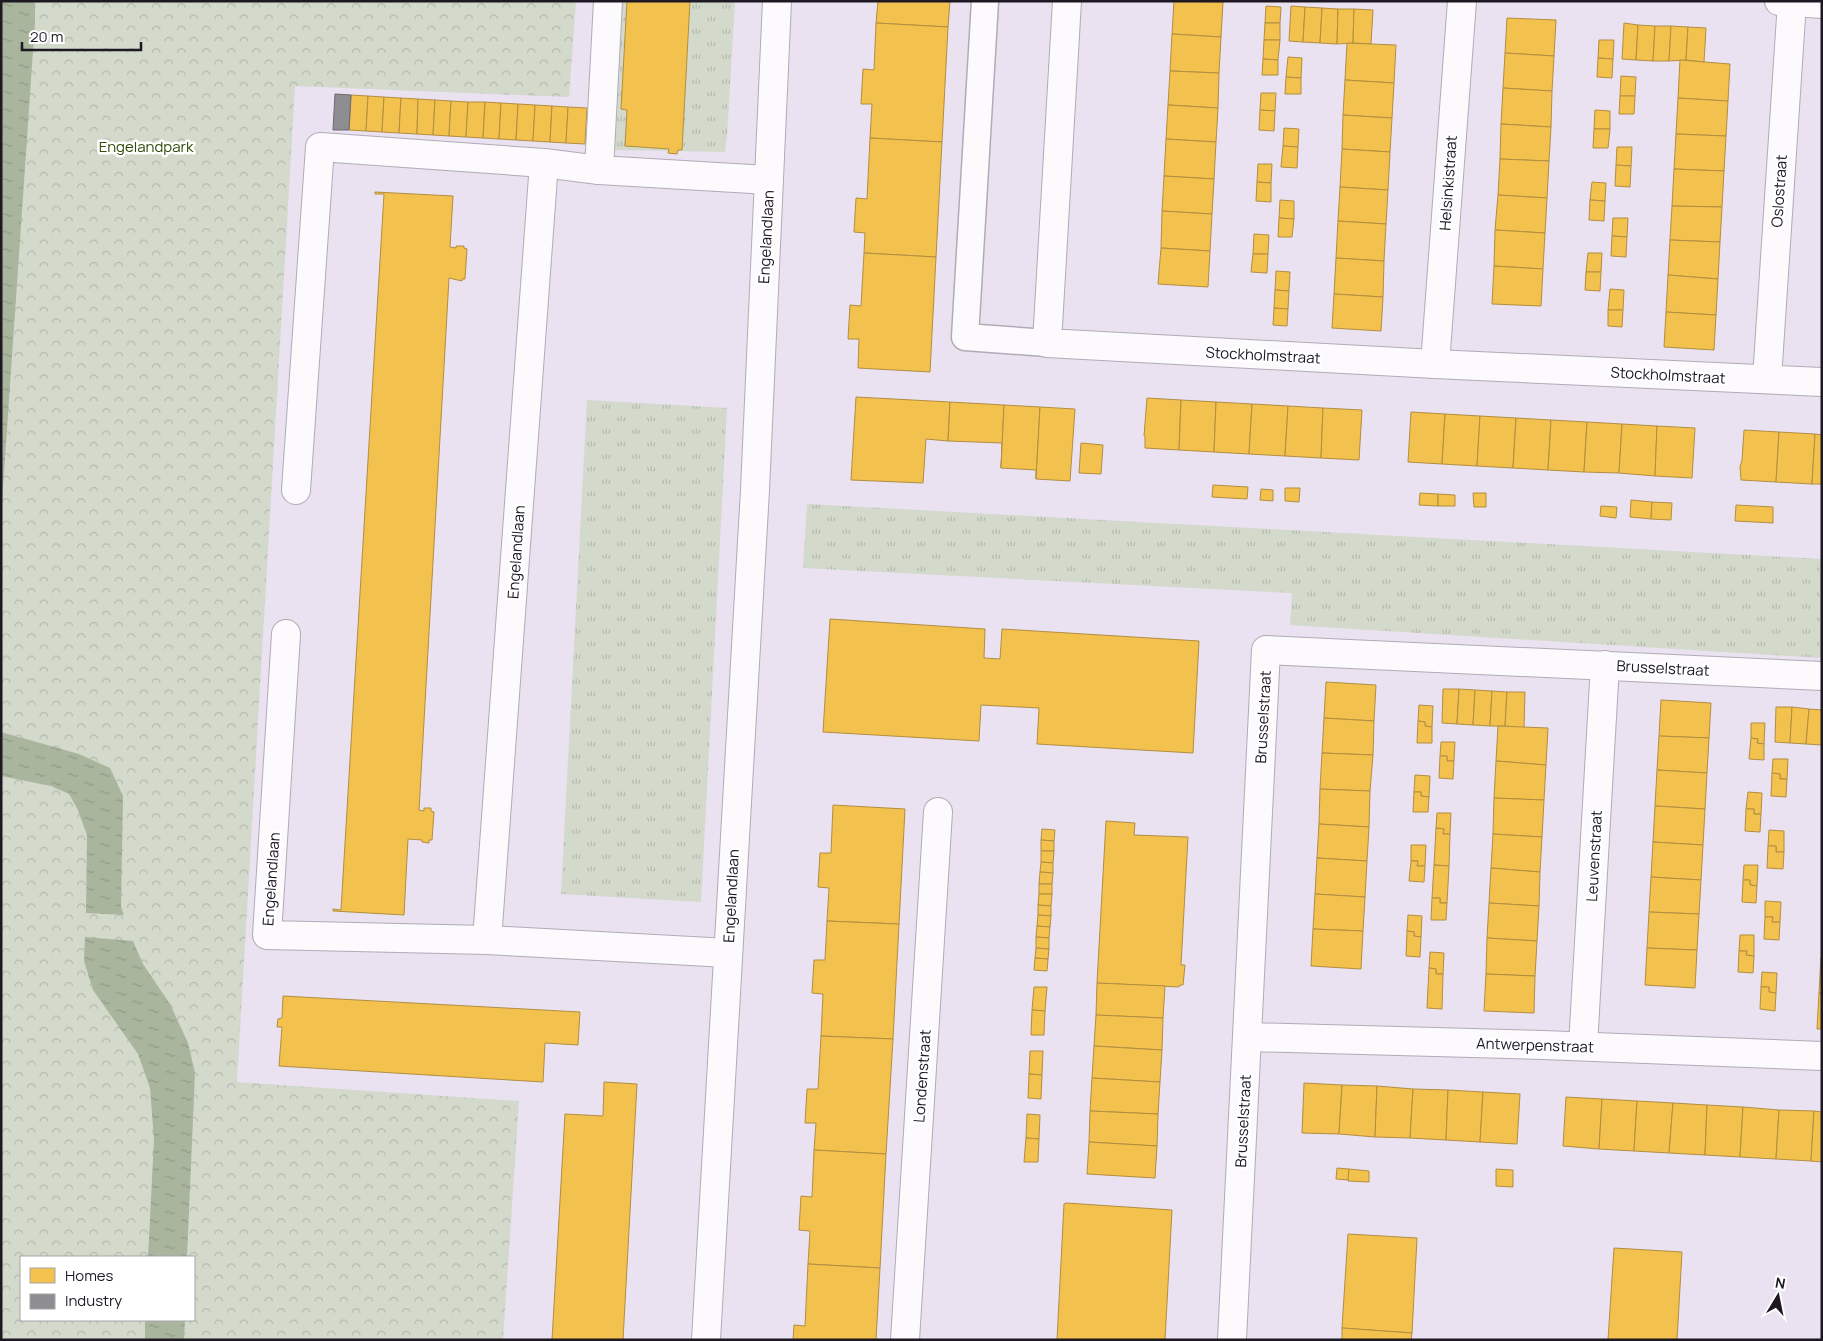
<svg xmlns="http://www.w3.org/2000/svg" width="1823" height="1341" viewBox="0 0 1823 1341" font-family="Manrope,sans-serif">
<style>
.grass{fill:url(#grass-tufts)}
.park{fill:url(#park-crowns);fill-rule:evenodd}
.water{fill:url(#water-ripples)}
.homes{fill:#f2c14e;stroke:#b28e41}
.industry{fill:#8d8d92;stroke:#6b6a70}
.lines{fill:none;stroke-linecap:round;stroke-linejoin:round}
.pedestrian-casing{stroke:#b1abb7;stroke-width:29}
.minor-casing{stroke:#b1abb7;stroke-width:30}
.pedestrian{stroke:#fcfafd;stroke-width:26}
.minor{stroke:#fcfafd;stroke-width:28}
.labels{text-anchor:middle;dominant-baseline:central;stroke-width:5;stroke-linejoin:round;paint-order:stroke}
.park-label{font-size:15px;fill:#304909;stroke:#fff}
.street-label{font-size:15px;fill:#1d1822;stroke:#fff}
</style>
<defs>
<pattern id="grass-tufts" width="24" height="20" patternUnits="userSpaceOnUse" patternTransform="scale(1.25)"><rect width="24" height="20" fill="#d3dacc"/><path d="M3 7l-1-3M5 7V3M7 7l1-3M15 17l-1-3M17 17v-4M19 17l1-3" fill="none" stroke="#b5baaf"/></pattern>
<pattern id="park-crowns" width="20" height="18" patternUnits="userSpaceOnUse" patternTransform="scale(1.25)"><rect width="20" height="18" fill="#d3dacc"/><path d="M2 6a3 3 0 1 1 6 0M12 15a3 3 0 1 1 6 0" fill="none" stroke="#b5baaf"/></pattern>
<pattern id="water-ripples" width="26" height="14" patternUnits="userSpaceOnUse" patternTransform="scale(1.25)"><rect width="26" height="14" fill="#a9b59d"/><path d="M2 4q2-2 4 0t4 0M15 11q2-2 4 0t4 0" fill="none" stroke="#919b87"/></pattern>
</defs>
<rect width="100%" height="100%" fill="#eae1f1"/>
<g class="grass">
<path d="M622,1H735L727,136L725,152L613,150Z"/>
<path d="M587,400L727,408L701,902L561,894Z"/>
<path d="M807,504L1822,559V658L1290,625L1292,593L803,568Z"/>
</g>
<path class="park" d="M1,1H576L569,97L295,86L237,1082L519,1101L503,1340H1ZM21,1257H194V1320H21Z"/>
<g class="water">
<path d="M1,1H35V22L1,516Z"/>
<path d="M1,732L79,754L110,768L123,796L121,907L124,915L86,913L87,835L77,808L69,794L51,786L1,776Z"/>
<path d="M85,937L133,941L143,964L170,1004L188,1043L195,1073L187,1257H148L154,1140L150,1088L138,1054L93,990L84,961Z"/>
<path d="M145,1320H185L184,1340H145Z"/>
</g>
<g class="homes">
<path d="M627,1H690L682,150H678L677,154L668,153L669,149L625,146L627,110L621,109Z"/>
<path d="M878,1H950L948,27L876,23Z"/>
<path d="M1174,1L1223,2L1221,37L1172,34Z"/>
<path d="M1266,6L1281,7L1280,23H1265Z"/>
<path d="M1291,6L1305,7L1303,42L1289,41Z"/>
<path d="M1305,7L1322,8L1320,43L1303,42Z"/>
<path d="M1322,8L1338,9L1337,44L1320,43Z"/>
<path d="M1338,9H1354L1353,43L1337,44Z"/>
<path d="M1354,9L1373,10L1371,44L1353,43Z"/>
<path d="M1507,18L1556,20L1554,56L1505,53Z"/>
<path d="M876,23L948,27L942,142L870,138L872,104H861L863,69L874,70Z"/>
<path d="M1265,23H1280V40H1264Z"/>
<path d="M1624,23L1638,25L1636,60L1622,59Z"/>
<path d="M1638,25L1655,26L1653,61L1636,60Z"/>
<path d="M1655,26H1671L1669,61H1653Z"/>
<path d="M1671,26L1688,27L1686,60L1669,61Z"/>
<path d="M1688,27L1706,28L1704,62L1686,60Z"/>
<path d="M1172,34L1221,37L1219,73L1170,71Z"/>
<path d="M1264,40H1280L1278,60L1263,59Z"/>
<path d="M1599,40H1614L1613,59L1598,58Z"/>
<path d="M1347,43L1396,45L1394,83L1345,80Z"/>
<path d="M1505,53L1554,56L1552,91L1503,88Z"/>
<path d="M1288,57L1302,58L1301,78L1286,77Z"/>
<path d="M1598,58L1613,59L1612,78L1597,77Z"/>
<path d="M1263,59L1278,60V75H1262Z"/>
<path d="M1680,60L1730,64L1728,101L1678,98Z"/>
<path d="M1170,71L1219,73L1218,108L1168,105Z"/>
<path d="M1621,76L1636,77L1635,96H1620Z"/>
<path d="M1286,77L1301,78V94H1285Z"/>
<path d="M1345,80L1394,83L1392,118L1343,115Z"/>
<path d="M1503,88L1552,91L1551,127L1501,124Z"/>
<path d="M1261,93H1276L1275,111L1260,110Z"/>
<path d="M351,95L368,96L366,131L349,130Z"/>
<path d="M368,96L384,97L382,132L366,131Z"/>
<path d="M1620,96H1635L1634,114H1619Z"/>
<path d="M384,97L401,98L399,133L382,132Z"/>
<path d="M401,98L418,99L417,134L399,133Z"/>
<path d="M1678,98L1728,101L1726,136L1676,134Z"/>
<path d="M418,99L435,100L433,135L417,134Z"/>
<path d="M435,100L451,101L449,136L433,135Z"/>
<path d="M451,101L468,102L466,137L449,136Z"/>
<path d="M468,102H485L483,138L466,137Z"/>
<path d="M485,102L501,103L499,139L483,138Z"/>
<path d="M501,103L518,104L516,140L499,139Z"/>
<path d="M518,104L535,105L533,141L516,140Z"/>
<path d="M535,105L552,106L550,142L533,141Z"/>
<path d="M1168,105L1218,108L1216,142L1166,139Z"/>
<path d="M552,106L568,107L566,143L550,142Z"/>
<path d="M568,107L587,108L585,144L566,143Z"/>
<path d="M1260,110L1275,111L1274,131L1259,130Z"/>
<path d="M1595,110L1610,111V129H1594Z"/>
<path d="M1343,115L1392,118L1390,152L1342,149Z"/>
<path d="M1501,124L1551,127L1549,161L1500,159Z"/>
<path d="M1284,128L1299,129L1298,147L1283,146Z"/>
<path d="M1594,129H1610L1608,148H1593Z"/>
<path d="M1676,134L1726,136L1724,171L1674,169Z"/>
<path d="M870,138L942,142L936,257L864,253L865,233L854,232L856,198L867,199Z"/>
<path d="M1166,139L1216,142L1214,179L1164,176Z"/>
<path d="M1283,146L1298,147L1297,168L1281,167Z"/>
<path d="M1617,147H1632L1631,166L1616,165Z"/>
<path d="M1342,149L1390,152L1388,190L1340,187Z"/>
<path d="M1500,159L1549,161L1547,198L1498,195Z"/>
<path d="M1258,164H1272L1271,183L1257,182Z"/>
<path d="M1616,165L1631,166L1630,187L1615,186Z"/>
<path d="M1674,169L1724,171L1722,207L1672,206Z"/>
<path d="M1164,176L1214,179L1212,214L1162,211Z"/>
<path d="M1257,182L1271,183V202L1256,201Z"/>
<path d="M1592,182L1606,183L1605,201L1590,200Z"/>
<path d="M1340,187L1388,190L1386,224L1338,221Z"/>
<path d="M375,192L453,196L450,247L456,248V246H464V248L467,249L465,279H462V281L449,278L419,810L424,811V808H431V811L434,812L432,840H429V843L422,842V840L408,839L404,915L333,911V909L341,910L384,194H375Z"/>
<path d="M1498,195L1547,198L1545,233L1495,230Z"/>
<path d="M1280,200L1294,201V219L1279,218Z"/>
<path d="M1590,200L1605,201L1604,221L1589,220Z"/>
<path d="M1672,206L1722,207L1720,242L1670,240Z"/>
<path d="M1162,211L1212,214L1210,251L1161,248Z"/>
<path d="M1279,218L1294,219L1292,237H1278Z"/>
<path d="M1613,218H1628L1627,237L1612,236Z"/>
<path d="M1338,221L1386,224L1384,261L1336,258Z"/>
<path d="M1495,230L1545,233L1543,269L1494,266Z"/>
<path d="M1254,234L1269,235L1268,254H1253Z"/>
<path d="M1612,236L1627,237L1626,257L1611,256Z"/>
<path d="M1670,240L1720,242L1718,279L1668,275Z"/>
<path d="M1161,248L1210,251L1208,287L1158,284Z"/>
<path d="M864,253L936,257L930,372L858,368L859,339H848L850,305L861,306Z"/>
<path d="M1588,253H1602L1601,272H1586Z"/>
<path d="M1253,254H1268L1267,273L1251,272Z"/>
<path d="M1336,258L1384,261L1383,297L1334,294Z"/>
<path d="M1494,266L1543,269L1541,306L1492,304Z"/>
<path d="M1276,271L1290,272L1289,291L1275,290Z"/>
<path d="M1586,272H1601L1600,291L1585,290Z"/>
<path d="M1668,275L1718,279L1716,315L1666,312Z"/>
<path d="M1610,289L1624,290L1623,310H1608Z"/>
<path d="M1275,290L1289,291L1288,309L1274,308Z"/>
<path d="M1334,294L1383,297L1381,331L1332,328Z"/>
<path d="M1274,308L1288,309L1287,326L1273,325Z"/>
<path d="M1608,310H1623L1622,327L1608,326Z"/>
<path d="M1666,312L1716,315L1714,350L1664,347Z"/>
<path d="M856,397L950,402L948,441L926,439L923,483L851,480Z"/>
<path d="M1147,398L1181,400L1179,450L1145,448V437L1144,436Z"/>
<path d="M1181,400L1216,402L1214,452L1179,450Z"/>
<path d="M950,402L1004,405L1001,468L1002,443L948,441Z"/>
<path d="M1216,402L1252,404L1249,454L1214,452Z"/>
<path d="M1252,404L1288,406L1285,456L1249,454Z"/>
<path d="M1004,405L1040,407L1036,479V470L1001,468Z"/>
<path d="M1288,406L1323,408L1321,458L1285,456Z"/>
<path d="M1040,407L1075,409L1070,481L1036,479Z"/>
<path d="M1323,408L1362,410L1359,460L1321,458Z"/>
<path d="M1411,412L1445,414L1442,464L1408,462Z"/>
<path d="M1445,414L1480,416L1477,466L1442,464Z"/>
<path d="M1480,416L1516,418L1513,468L1477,466Z"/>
<path d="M1516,418L1551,420L1548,470L1513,468Z"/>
<path d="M1551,420L1587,422L1584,472L1548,470Z"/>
<path d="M1587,422L1622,424L1619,473L1584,472Z"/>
<path d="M1622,424L1657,426L1655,476L1619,473Z"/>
<path d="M1657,426L1695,428L1692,478L1655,476Z"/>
<path d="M1744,430L1779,432L1776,482L1741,480L1740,467L1742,460Z"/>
<path d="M1779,432L1815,434L1812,484L1776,482Z"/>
<path d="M1815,434L1822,435V484H1812Z"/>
<path d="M1081,443L1103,445L1101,474L1079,473Z"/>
<path d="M1213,485L1248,487L1247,499L1212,497Z"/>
<path d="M1285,488H1300L1299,502L1285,501Z"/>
<path d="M1261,489L1273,490V501L1260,500Z"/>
<path d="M1420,493L1438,494V506L1419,505Z"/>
<path d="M1473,493H1486V507H1474Z"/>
<path d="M1438,494L1455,495V506H1438Z"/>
<path d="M1631,500L1652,502L1651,519L1630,517Z"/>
<path d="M1652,502L1672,503L1671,520L1651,519Z"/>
<path d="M1736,505L1773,507V523L1735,521Z"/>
<path d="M1601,506L1617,507L1616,518L1600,516Z"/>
<path d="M830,619L985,629L984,658L1000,659L1002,629L1199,641L1193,753L1037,744L1039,708L981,705L979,741L823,732Z"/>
<path d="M1326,682L1376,685L1374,721L1324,718Z"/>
<path d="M1443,689H1459L1457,724L1442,723Z"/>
<path d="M1459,689L1475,690L1473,725L1457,724Z"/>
<path d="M1475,690L1492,691L1490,726L1473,725Z"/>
<path d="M1492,691L1507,692L1505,726H1490Z"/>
<path d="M1507,692H1525L1524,728L1505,726Z"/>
<path d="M1661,700L1711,703L1709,738L1659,736Z"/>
<path d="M1419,705L1433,706L1432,727L1425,726V722L1418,721Z"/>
<path d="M1776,707H1792L1790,743L1775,742Z"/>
<path d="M1792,707L1809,709L1806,744L1790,743Z"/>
<path d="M1809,709L1822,710V745L1806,744Z"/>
<path d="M1324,718L1374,721L1373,755L1322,753Z"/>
<path d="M1418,721L1425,722V726L1432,727V743H1417Z"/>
<path d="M1751,723H1765L1764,744L1757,743L1758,739L1751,738Z"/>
<path d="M1498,726L1548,728L1546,765L1496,761Z"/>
<path d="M1659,736L1709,738L1707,773L1657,770Z"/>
<path d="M1751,738L1758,739L1757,743L1764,744V760L1749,759Z"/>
<path d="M1441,742H1455L1454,761H1447V756H1440Z"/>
<path d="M1322,753L1373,755L1370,791L1320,789Z"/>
<path d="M1440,756H1447V761H1454L1453,779L1439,778Z"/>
<path d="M1773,759H1788L1787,779H1780V774L1772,773Z"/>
<path d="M1496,761L1546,765L1544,800L1494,798Z"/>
<path d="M1657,770L1707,773L1705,809L1655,806Z"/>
<path d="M1772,773L1780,774V779H1787L1786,797L1771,796Z"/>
<path d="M1415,775L1430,776L1429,797L1421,796V792H1414Z"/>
<path d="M1320,789L1370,791L1369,827L1319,824Z"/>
<path d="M1414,792H1421V796L1429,797L1428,812H1413Z"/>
<path d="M1748,792L1762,793L1761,814H1754V809H1746Z"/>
<path d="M1494,798L1544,800L1542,837L1493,834Z"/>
<path d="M833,805L905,809L899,924L827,921L829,888L818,887L820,853H831Z"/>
<path d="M1655,806L1705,809L1703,845L1653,842Z"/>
<path d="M1746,809H1754V814H1761L1760,832L1745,831Z"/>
<path d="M1437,813H1451L1450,834H1443L1444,829L1436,828Z"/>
<path d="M1106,821L1135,823L1134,835L1188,837L1181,965H1185L1183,985H1180L1179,987L1097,983Z"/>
<path d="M1319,824L1369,827L1367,861L1317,858Z"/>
<path d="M1436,828L1444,829L1443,834H1450L1449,866L1434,865Z"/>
<path d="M1042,829L1055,830L1054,841L1041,840Z"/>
<path d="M1769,830L1784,831V852H1776V846H1768Z"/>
<path d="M1493,834L1542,837L1540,872L1491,868Z"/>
<path d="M1041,840L1054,841V851H1041Z"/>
<path d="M1653,842L1703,845L1701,880L1651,877Z"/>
<path d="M1411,845H1426L1425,866H1417L1418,861H1411Z"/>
<path d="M1768,846H1776V852H1784L1783,869L1767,868Z"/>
<path d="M1041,851H1054L1053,863L1041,862Z"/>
<path d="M1317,858L1367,861L1365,897L1315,894Z"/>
<path d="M1411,861H1418L1417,866H1425L1424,882L1409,881Z"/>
<path d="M1041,862L1053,863V873L1040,872Z"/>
<path d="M1434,865L1449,866L1447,903H1440V898H1432Z"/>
<path d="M1744,865H1758L1757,886L1750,885V880H1743Z"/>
<path d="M1491,868L1540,872L1539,906L1489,903Z"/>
<path d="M1040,872L1053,873L1052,884H1039Z"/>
<path d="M1651,877L1701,880L1699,914L1649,912Z"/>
<path d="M1743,880H1750V885L1757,886L1756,903L1742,902Z"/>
<rect x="1039" y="884" width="13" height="10"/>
<path d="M1039,894H1052L1051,906L1038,905Z"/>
<path d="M1315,894L1365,897L1363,931L1313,929Z"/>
<path d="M1432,898H1440V903H1447L1446,920H1431Z"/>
<path d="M1765,901L1781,902L1780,922H1772L1773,917H1765Z"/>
<path d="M1489,903L1539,906L1537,941L1487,938Z"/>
<path d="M1038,905L1051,906V916L1038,915Z"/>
<path d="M1649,912L1699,914L1697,950L1647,948Z"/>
<path d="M1038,915L1051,916L1050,927L1037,926Z"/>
<path d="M1408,915L1422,916L1421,937L1414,936V932L1407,931Z"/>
<path d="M1765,917H1773L1772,922H1780L1779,940L1764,939Z"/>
<path d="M827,921L899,924L893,1039L821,1036L823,994L812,993L814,960H825Z"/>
<path d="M1037,926L1050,927L1049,938L1036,937Z"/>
<path d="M1313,929L1363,931L1361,969L1311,966Z"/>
<path d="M1407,931L1414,932V936L1421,937L1420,957L1406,956Z"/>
<path d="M1740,935H1754V956L1746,955L1747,951H1739Z"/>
<path d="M1036,937L1049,938V949L1036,948Z"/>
<path d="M1487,938L1537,941L1535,976L1486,974Z"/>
<path d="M1036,948L1049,949L1048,959L1035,958Z"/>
<path d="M1647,948L1697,950L1695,988L1645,985Z"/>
<path d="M1739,951H1747L1746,955L1754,956L1753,973L1738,972Z"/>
<path d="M1430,952L1444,953L1443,974H1436V969L1429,968Z"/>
<path d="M1821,957H1822V993H1819Z"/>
<path d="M1035,958L1048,959L1047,971L1034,970Z"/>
<path d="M1429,968L1436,969V974H1443L1442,1009L1427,1008Z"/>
<path d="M1762,972L1777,973L1776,993L1769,992V987H1761Z"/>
<path d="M1486,974L1535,976L1534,1013L1484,1011Z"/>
<path d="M1097,983L1165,986L1163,1018L1096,1015Z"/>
<path d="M1034,987H1047L1045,1011L1032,1010Z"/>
<path d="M1761,987H1769V992L1776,993L1775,1011L1760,1009Z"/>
<path d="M1819,993H1822V1029H1817Z"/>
<path d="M283,996L580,1012L578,1045L545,1043L543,1082L279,1066L282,1027H277L278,1019L282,1018Z"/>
<path d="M1032,1010L1045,1011L1044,1035H1031Z"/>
<path d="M1096,1015L1163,1018L1162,1050L1094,1046Z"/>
<path d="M821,1036L893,1039L886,1154L814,1150L816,1123H805L807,1089H818Z"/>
<path d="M1094,1046L1162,1050L1160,1082L1092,1078Z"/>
<path d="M1030,1051H1043L1042,1075L1029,1074Z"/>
<path d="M1029,1074L1042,1075L1041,1099L1028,1098Z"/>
<path d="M1092,1078L1160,1082L1158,1114L1090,1111Z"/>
<path d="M604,1082L637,1084L623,1340H552L565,1114L603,1116Z"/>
<path d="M1304,1083L1342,1085L1339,1134L1302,1133Z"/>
<path d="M1342,1085L1377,1086L1375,1137L1339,1134Z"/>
<path d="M1377,1086L1413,1089L1410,1138L1375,1137Z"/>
<path d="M1413,1089L1448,1090L1446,1140L1410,1138Z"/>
<path d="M1448,1090L1483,1092L1480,1142L1446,1140Z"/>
<path d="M1483,1092L1520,1094L1517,1144L1480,1142Z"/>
<path d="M1566,1097L1602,1099L1599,1149L1563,1146Z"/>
<path d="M1602,1099L1637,1101L1634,1151L1599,1149Z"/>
<path d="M1637,1101L1673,1103L1669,1153L1634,1151Z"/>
<path d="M1673,1103L1707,1105L1705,1155L1669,1153Z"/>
<path d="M1707,1105L1743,1107L1740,1157L1705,1155Z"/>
<path d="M1743,1107L1779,1110L1776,1159L1740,1157Z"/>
<path d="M1779,1110L1814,1111L1811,1161L1776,1159Z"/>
<path d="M1090,1111L1158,1114L1157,1146L1089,1142Z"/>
<path d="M1814,1111L1822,1112V1162L1811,1161Z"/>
<path d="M1027,1114L1040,1115L1039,1139L1026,1138Z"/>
<path d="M1026,1138L1039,1139L1038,1162H1024Z"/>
<path d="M1089,1142L1157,1146L1155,1178L1087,1174Z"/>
<path d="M814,1150L886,1154L880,1268L808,1264L810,1231L799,1230L801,1196L812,1197Z"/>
<path d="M1337,1168L1349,1169V1180L1336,1179Z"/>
<path d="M1349,1169L1369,1171V1182L1348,1181Z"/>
<path d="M1496,1169L1513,1170V1187L1496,1186Z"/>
<path d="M1066,1203L1172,1210L1165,1340H1057L1064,1204Z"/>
<path d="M1348,1234L1417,1238L1412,1333L1342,1328Z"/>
<path d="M1614,1248L1682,1252L1677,1340H1608Z"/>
<path d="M808,1264L880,1268L876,1340H793L794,1325L805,1326Z"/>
<path d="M1342,1328L1412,1333L1411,1340H1342Z"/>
</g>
<path class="industry" d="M335,94L351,95L349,130H333Z"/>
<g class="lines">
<g class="pedestrian-casing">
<path id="pedestrian" d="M985,1L965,337L1047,343"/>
</g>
<g class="minor-casing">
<g id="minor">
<path d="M1067,1L1047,343L1435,364L1822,382"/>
<path d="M1779,1L1822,4"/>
<path d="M599,170L608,1"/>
<path d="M1435,364L1462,1"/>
<path d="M1767,379L1792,2"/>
<path d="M296,490L320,147L544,163L599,170L769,180"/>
<path d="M286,634L267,935L487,940L728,953"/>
<path d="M487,940L544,163"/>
<path d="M1248,1037L1543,1045L1822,1056"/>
<path d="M1583,1046L1605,665"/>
<path d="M706,1340L755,490L777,1"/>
<path d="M905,1340L938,812"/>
<path d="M1232,1340L1266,650L1822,676"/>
</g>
</g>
<use href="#pedestrian" class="pedestrian"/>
<use href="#minor" class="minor"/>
</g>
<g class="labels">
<g class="park-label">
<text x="146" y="146">Engelandpark</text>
</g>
<g class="street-label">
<text transform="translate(1448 183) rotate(-86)">Helsinkistraat</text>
<text transform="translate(1779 191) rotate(-86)">Oslostraat</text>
<text transform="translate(766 237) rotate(-87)">Engelandlaan</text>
<text transform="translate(1263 355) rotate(3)">Stockholmstraat</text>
<text transform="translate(1668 375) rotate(3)">Stockholmstraat</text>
<text transform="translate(516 552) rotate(-86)">Engelandlaan</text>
<text transform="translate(1663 668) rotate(3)">Brusselstraat</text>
<text transform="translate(1263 717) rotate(-87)">Brusselstraat</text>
<text transform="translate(1594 856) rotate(-87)">Leuvenstraat</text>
<text transform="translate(271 879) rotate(-86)">Engelandlaan</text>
<text transform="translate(731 896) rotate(-87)">Engelandlaan</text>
<text transform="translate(1535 1045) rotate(2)">Antwerpenstraat</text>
<text transform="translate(922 1076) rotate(-86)">Londenstraat</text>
<text transform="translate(1243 1121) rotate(-87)">Brusselstraat</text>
</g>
</g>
<rect width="1823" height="1341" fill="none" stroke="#1d1822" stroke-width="5"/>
<rect x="20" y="1256" width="175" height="65" fill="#ffffff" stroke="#a5a3a7"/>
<rect x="30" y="1268" width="25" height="15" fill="#f2c14e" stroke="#a5a3a7"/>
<text x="65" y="1281" font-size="15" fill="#1d1822">Homes</text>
<rect x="30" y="1294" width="25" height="15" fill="#8d8d92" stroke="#a5a3a7"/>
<text x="65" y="1306" font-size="15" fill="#1d1822">Industry</text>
<g transform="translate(1778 1296) rotate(10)" stroke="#ffffff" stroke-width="4" paint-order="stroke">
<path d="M0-4L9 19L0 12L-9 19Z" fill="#1d1822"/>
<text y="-8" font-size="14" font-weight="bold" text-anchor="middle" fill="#1d1822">N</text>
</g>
<path d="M22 42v8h119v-8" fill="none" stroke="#1d1822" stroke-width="2.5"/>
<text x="30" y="42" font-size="15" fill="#1d1822" stroke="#ffffff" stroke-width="4" paint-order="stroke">20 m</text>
</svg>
